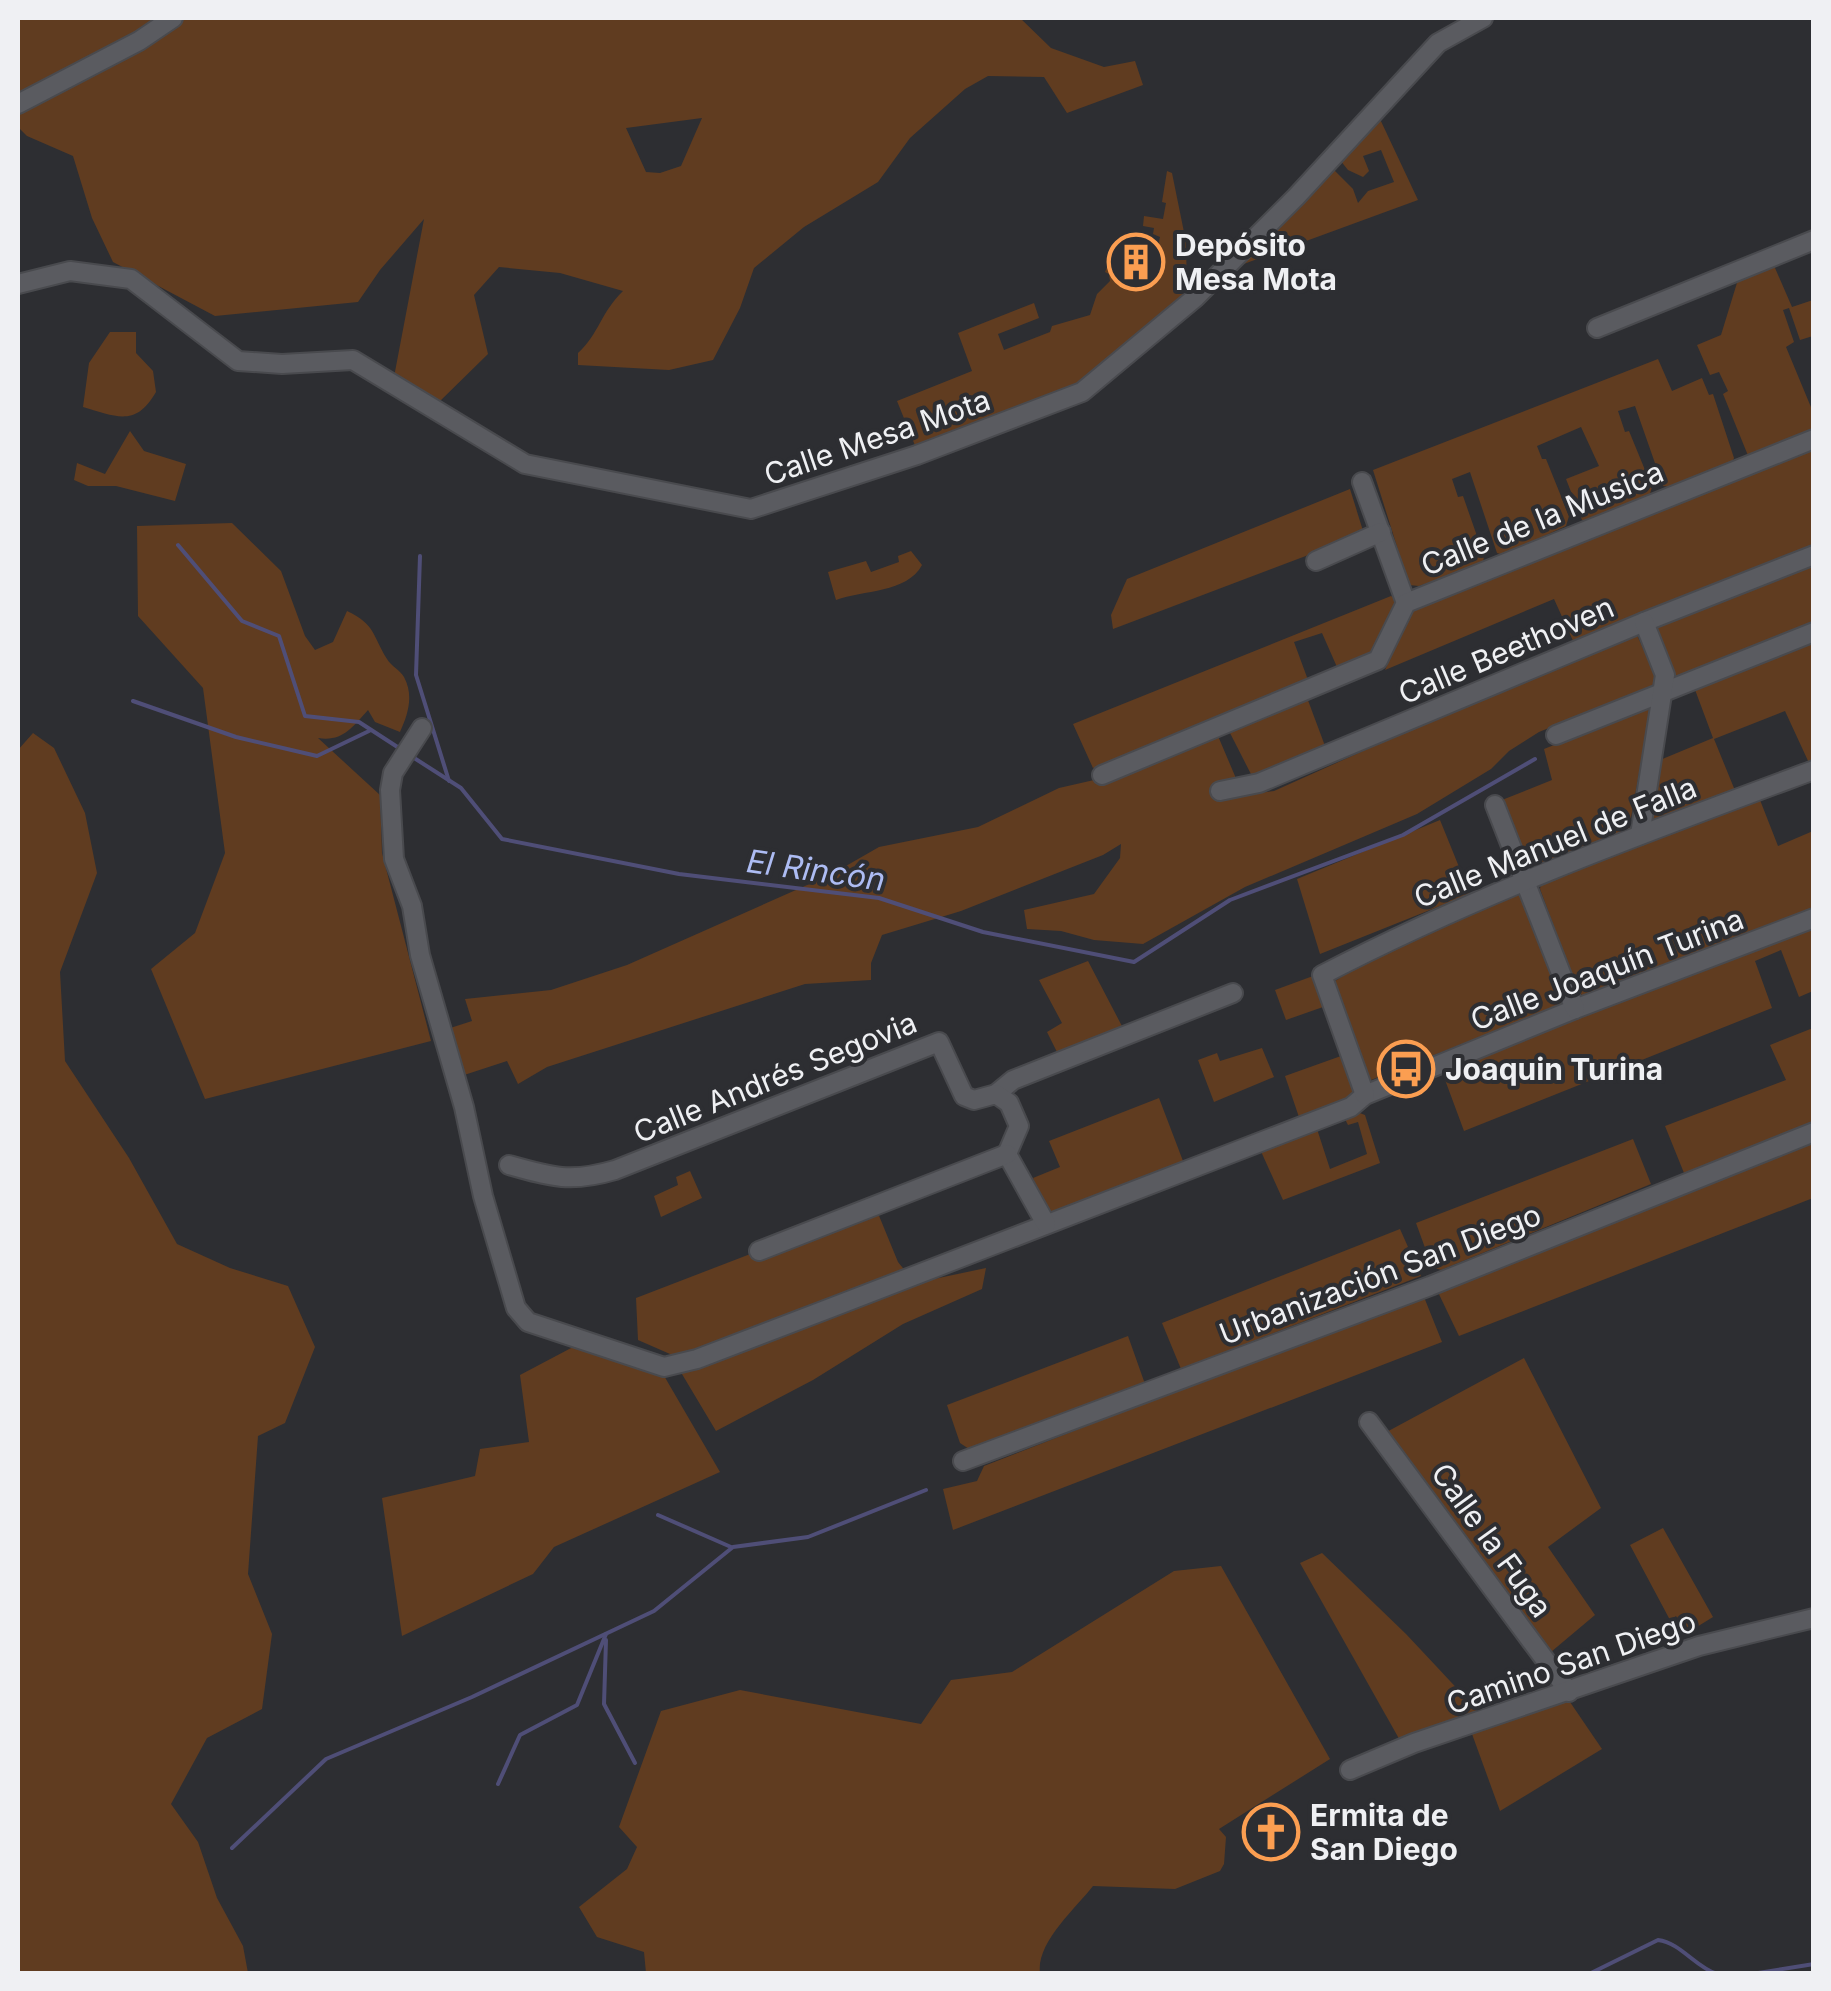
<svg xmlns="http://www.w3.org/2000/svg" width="1831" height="1991" viewBox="0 0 1831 1991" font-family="Inter,sans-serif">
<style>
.green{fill:#603c20;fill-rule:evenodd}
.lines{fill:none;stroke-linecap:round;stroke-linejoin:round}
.stream{stroke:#4f4e77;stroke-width:4}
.minor-casing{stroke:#494a4e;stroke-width:22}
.minor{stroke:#5a5b60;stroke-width:18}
.labels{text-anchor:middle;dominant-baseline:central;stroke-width:8;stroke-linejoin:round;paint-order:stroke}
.poi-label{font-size:30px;font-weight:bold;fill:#eff0f3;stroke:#2d2e32;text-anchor:start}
.street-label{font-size:30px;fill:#eff0f3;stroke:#2d2e32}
.water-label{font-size:32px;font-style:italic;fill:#adbcf3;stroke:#2d2e32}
</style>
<rect width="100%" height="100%" fill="#2d2e32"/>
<g class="green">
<path d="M18,18H1020L1051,48L1104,67L1135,61L1143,85L1067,113L1044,77L988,76L965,89L910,138L878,182L804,227L754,268L740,308L713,360L669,370L578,365V353C599,334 601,312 623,291L560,273L499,267L474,295L488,354L437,404L394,377L424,219L380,270L358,302L215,316L113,262L92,218L73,156L27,136L18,127ZM702,118L681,166L660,173L646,172L626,128Z"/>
<path d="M1379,117L1418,200L1241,265L1239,261L1332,168L1353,189L1358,203L1368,191L1394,182L1381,150L1363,156L1369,171L1363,177L1348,170L1340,160Z"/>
<path d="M1167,171L1172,173L1186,242L1187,293L1085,380L916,448L897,401L972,371L958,333L1034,303L1039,318L998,334L1004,350L1050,332L1052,326L1090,315L1097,294L1110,281L1109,274L1105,272L1115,248L1121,251L1116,273L1150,281L1160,237L1153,234L1154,228L1143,226L1144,216L1163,219L1166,203L1162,202Z"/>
<path d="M1772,261L1792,307L1813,300V336L1800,340L1789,308L1783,310L1794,342L1786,347L1813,412V429L1749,458L1723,394L1728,391L1719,372L1710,375L1697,345L1721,335L1740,273Z"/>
<path d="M110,332H136V353L153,371L156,392C136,427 117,417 83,407L89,363Z"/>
<path d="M1658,359L1672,391L1702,378L1709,395L1713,394L1734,458L1731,464L1671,487L1663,486L1635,406L1618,411L1625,432L1629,431L1652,487L1650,494L1589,521L1582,520L1566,479L1599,466L1581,427L1537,446L1542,459H1546L1569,516L1566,526L1503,555L1497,553L1470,472L1452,479L1458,497L1463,496L1484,556L1483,563L1419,586L1409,585L1373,470Z"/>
<path d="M130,431L144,451L186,464L175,501L116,486H88L74,480L77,463L105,474Z"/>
<path d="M1813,449V547L1574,643L1554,599L1385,670L1411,609Z"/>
<path d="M1350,489L1364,534L1113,629L1111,615L1127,579Z"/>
<path d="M232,523L281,571L305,636L315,650L333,642L347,611C376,625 372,635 387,659C391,666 400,670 404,677C414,696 408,714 400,732L375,722L368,710C352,728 342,742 318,738L380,795L382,853L431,1041L205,1099L151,969L195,933L225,853L203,688L138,616L137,526Z"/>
<path d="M911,551L922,565C907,593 863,590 836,600L828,572L866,561L871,572L899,562L898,556Z"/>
<path d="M1813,562V625L1677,678L1673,675L1654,627Z"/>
<path d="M1391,596L1398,600L1372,653L1337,667L1322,633L1294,642L1308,680L1093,768L1073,724Z"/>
<path d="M1637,635L1655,675L1656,682L1650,687L1539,732L1509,751L1491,769L1417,814L1245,887L1143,944L1094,940L1061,931L1027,929L1024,910L1094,894L1120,858L1121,844L1103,855L961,911L882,935L871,963V980L805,984L547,1067L518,1084L507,1061L455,1078L441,1031L472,1021L465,999L551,990L627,965L832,874L879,847L978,827L1059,788L1116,775L1218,736L1235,776L1237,796L1274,791L1523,679Z"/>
<path d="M1813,640V761L1809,763L1785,711L1714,739L1736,793L1660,822L1651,819L1648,813L1660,760L1713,738L1694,687Z"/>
<path d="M1306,695L1328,754L1254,780L1229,731Z"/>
<path d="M1651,706L1629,829L1537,869L1530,868L1502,800L1552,780L1544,749Z"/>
<path d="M33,733L54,748L85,813L97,873L60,972L65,1061L129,1158L177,1244L230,1268L288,1286L315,1347L285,1423L258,1436L248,1574L272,1634L262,1709L207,1738L171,1804L198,1842L217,1898L243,1946L248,1973H18V750Z"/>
<path d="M1760,800L1778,846L1813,831V909L1583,996L1578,991L1540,889L1541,884Z"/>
<path d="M1440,820L1470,894L1320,954L1297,879Z"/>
<path d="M1515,893L1521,895L1564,1000L1561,1005L1371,1080L1366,1076L1332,983L1366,961Z"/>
<path d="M1813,926V991L1799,997L1781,950L1755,961L1772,1008L1464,1131L1441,1069Z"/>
<path d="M1088,961L1124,1030L1059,1056L1047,1032L1062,1023L1039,980Z"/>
<path d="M1313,976L1323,1007L1286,1020L1275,990Z"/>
<path d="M1813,1028V1123L1684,1173L1665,1126L1786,1080L1770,1045Z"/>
<path d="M1262,1048L1274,1077L1214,1102L1198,1060L1217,1053L1220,1061Z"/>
<path d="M1341,1056L1354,1091L1347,1101L1300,1120L1285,1076Z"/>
<path d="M1159,1098L1183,1161L1048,1213L1033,1178L1060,1167L1049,1141Z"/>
<path d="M1357,1112L1365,1115L1380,1163L1283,1200L1259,1147L1317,1129L1330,1169L1367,1154L1358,1122L1348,1125L1344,1117Z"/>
<path d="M1633,1139L1651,1184L1441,1270L1432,1267L1416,1223Z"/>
<path d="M1813,1141V1198L1459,1336L1436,1288Z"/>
<path d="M690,1171L702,1198L661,1217L654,1196L678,1185L676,1177Z"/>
<path d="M875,1206L898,1262L915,1283L986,1268L982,1289L903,1324L813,1380L716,1431L670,1354L638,1340L636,1298Z"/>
<path d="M1400,1229L1421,1276L1181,1369L1162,1323Z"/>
<path d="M1419,1296L1424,1297L1442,1342L953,1530L943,1489L977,1481L984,1466Z"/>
<path d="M1128,1336L1145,1384L969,1449L960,1443L947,1405Z"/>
<path d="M573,1347L663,1374L720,1472L554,1547L533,1574L402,1636L382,1498L475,1476L480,1449L529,1442L520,1375Z"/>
<path d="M1524,1358L1601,1508L1548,1547L1595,1615L1545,1657L1381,1435Z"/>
<path d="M1663,1528L1713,1617L1687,1633L1676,1616L1670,1620L1630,1545Z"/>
<path d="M1322,1553L1406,1634L1480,1713L1402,1744L1300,1563Z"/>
<path d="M1221,1566L1330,1759L1219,1829L1226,1837L1224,1864L1220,1871L1175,1889L1093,1886C1075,1909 1036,1943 1040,1973H646L644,1952L597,1937L579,1907L627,1869L637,1847L619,1827L661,1711L740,1690L921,1724L951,1680L1012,1672L1174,1571Z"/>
<path d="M1564,1700L1570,1702L1602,1749L1500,1811L1472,1734Z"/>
</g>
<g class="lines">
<g class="stream">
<path d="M178,545L242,621L279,636L305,716L359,722L399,748"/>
<path d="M420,556L416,675L449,781"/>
<path d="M133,701L236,737L317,756L369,731"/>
<path d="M411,756L461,788L502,839L679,874L879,898L983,932L1134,962L1230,900L1403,835L1535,759"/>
<path d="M658,1515L731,1547"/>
<path d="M606,1640L604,1704L635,1763"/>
<path d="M498,1784L520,1735L577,1705L606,1634"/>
<path d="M232,1848L326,1759L472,1697L654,1611L733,1547L808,1537L926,1490"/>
<path d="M1589,1974L1658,1940C1681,1943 1695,1967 1717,1974"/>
<path d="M1752,1974L1814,1964"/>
</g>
<g class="minor-casing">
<g id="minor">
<path d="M18,104L139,41L173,18"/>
<path d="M18,284L70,271L131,279L238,361L282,364L353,360L525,464L751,509L917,455L1082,392L1196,297L1296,197L1438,43L1483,18"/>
<path d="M1597,328L1814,240"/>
<path d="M1362,482L1406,603"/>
<path d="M1316,561L1381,532"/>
<path d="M422,728L393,773L390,790L394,859L412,906L420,955L464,1107L483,1196L516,1308L528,1322L664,1367L697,1359L833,1307L1351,1107L1365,1095L1575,1009L1814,918"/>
<path d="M1556,735L1814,632"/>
<path d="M1102,775L1378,660L1406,603L1814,439"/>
<path d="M1220,791L1259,783L1644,622L1814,555"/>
<path d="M1495,805L1575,1009"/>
<path d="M1640,835L1665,675L1644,622"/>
<path d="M996,1094L1013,1080L1233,993"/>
<path d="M1365,1095L1322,975C1479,893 1647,832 1814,770"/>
<path d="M509,1165C551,1177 571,1183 615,1170L939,1042L964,1096L974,1100L996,1094L1009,1103L1019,1126L1007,1154L1046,1224"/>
<path d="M759,1251L1007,1154"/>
<path d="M1369,1422L1569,1692"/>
<path d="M963,1461L1430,1286L1814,1132"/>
<path d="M1350,1770L1414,1743L1699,1646L1814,1618"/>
</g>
</g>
<use href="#minor" class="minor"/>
</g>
<defs>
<g id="building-ring" transform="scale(2.875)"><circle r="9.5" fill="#2d2e32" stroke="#fb9e51" stroke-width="1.5"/><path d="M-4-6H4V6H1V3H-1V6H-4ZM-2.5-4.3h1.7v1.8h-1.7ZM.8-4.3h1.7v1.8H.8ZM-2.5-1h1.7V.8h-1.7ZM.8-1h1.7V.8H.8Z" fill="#fb9e51"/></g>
<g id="bus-ring" transform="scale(2.875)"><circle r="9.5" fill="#2d2e32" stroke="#fb9e51" stroke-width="1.5"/><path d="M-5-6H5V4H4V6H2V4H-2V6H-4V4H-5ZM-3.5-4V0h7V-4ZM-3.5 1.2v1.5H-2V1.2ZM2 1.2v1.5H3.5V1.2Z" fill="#fb9e51"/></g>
<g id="church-ring" transform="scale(2.875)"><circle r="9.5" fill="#2d2e32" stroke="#fb9e51" stroke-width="1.5"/><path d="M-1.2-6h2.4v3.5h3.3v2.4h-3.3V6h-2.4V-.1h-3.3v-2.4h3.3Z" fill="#fb9e51"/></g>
</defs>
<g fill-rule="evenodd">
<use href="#building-ring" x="1136" y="262"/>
<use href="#bus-ring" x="1406" y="1069"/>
<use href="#church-ring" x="1271" y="1832"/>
</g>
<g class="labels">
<g class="poi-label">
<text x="1175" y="245">Depósito<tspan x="1175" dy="34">Mesa Mota</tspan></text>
<text x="1445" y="1069">Joaquin Turina</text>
<text x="1310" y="1815">Ermita de<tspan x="1310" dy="34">San Diego</tspan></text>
</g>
<g class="street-label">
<text transform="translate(877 437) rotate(-19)">Calle Mesa Mota</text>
<text transform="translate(1542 518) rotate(-22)">Calle de la Musica</text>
<text transform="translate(1506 650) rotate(-23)">Calle Beethoven</text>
<text transform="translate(1555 842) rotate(-22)">Calle Manuel de Falla</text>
<text transform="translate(1607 969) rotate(-21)">Calle Joaquín Turina</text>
<text transform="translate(775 1077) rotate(-22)">Calle Andrés Segovia</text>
<text transform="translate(1380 1274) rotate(-21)">Urbanización San Diego</text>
<text transform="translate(1492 1540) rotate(54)">Calle la Fuga</text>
<text transform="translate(1571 1662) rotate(-19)">Camino San Diego</text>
</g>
<g class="water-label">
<text transform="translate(816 870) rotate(8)">El Rincón</text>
</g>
</g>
<rect width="1831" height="1991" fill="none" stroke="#eff0f3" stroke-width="40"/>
</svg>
